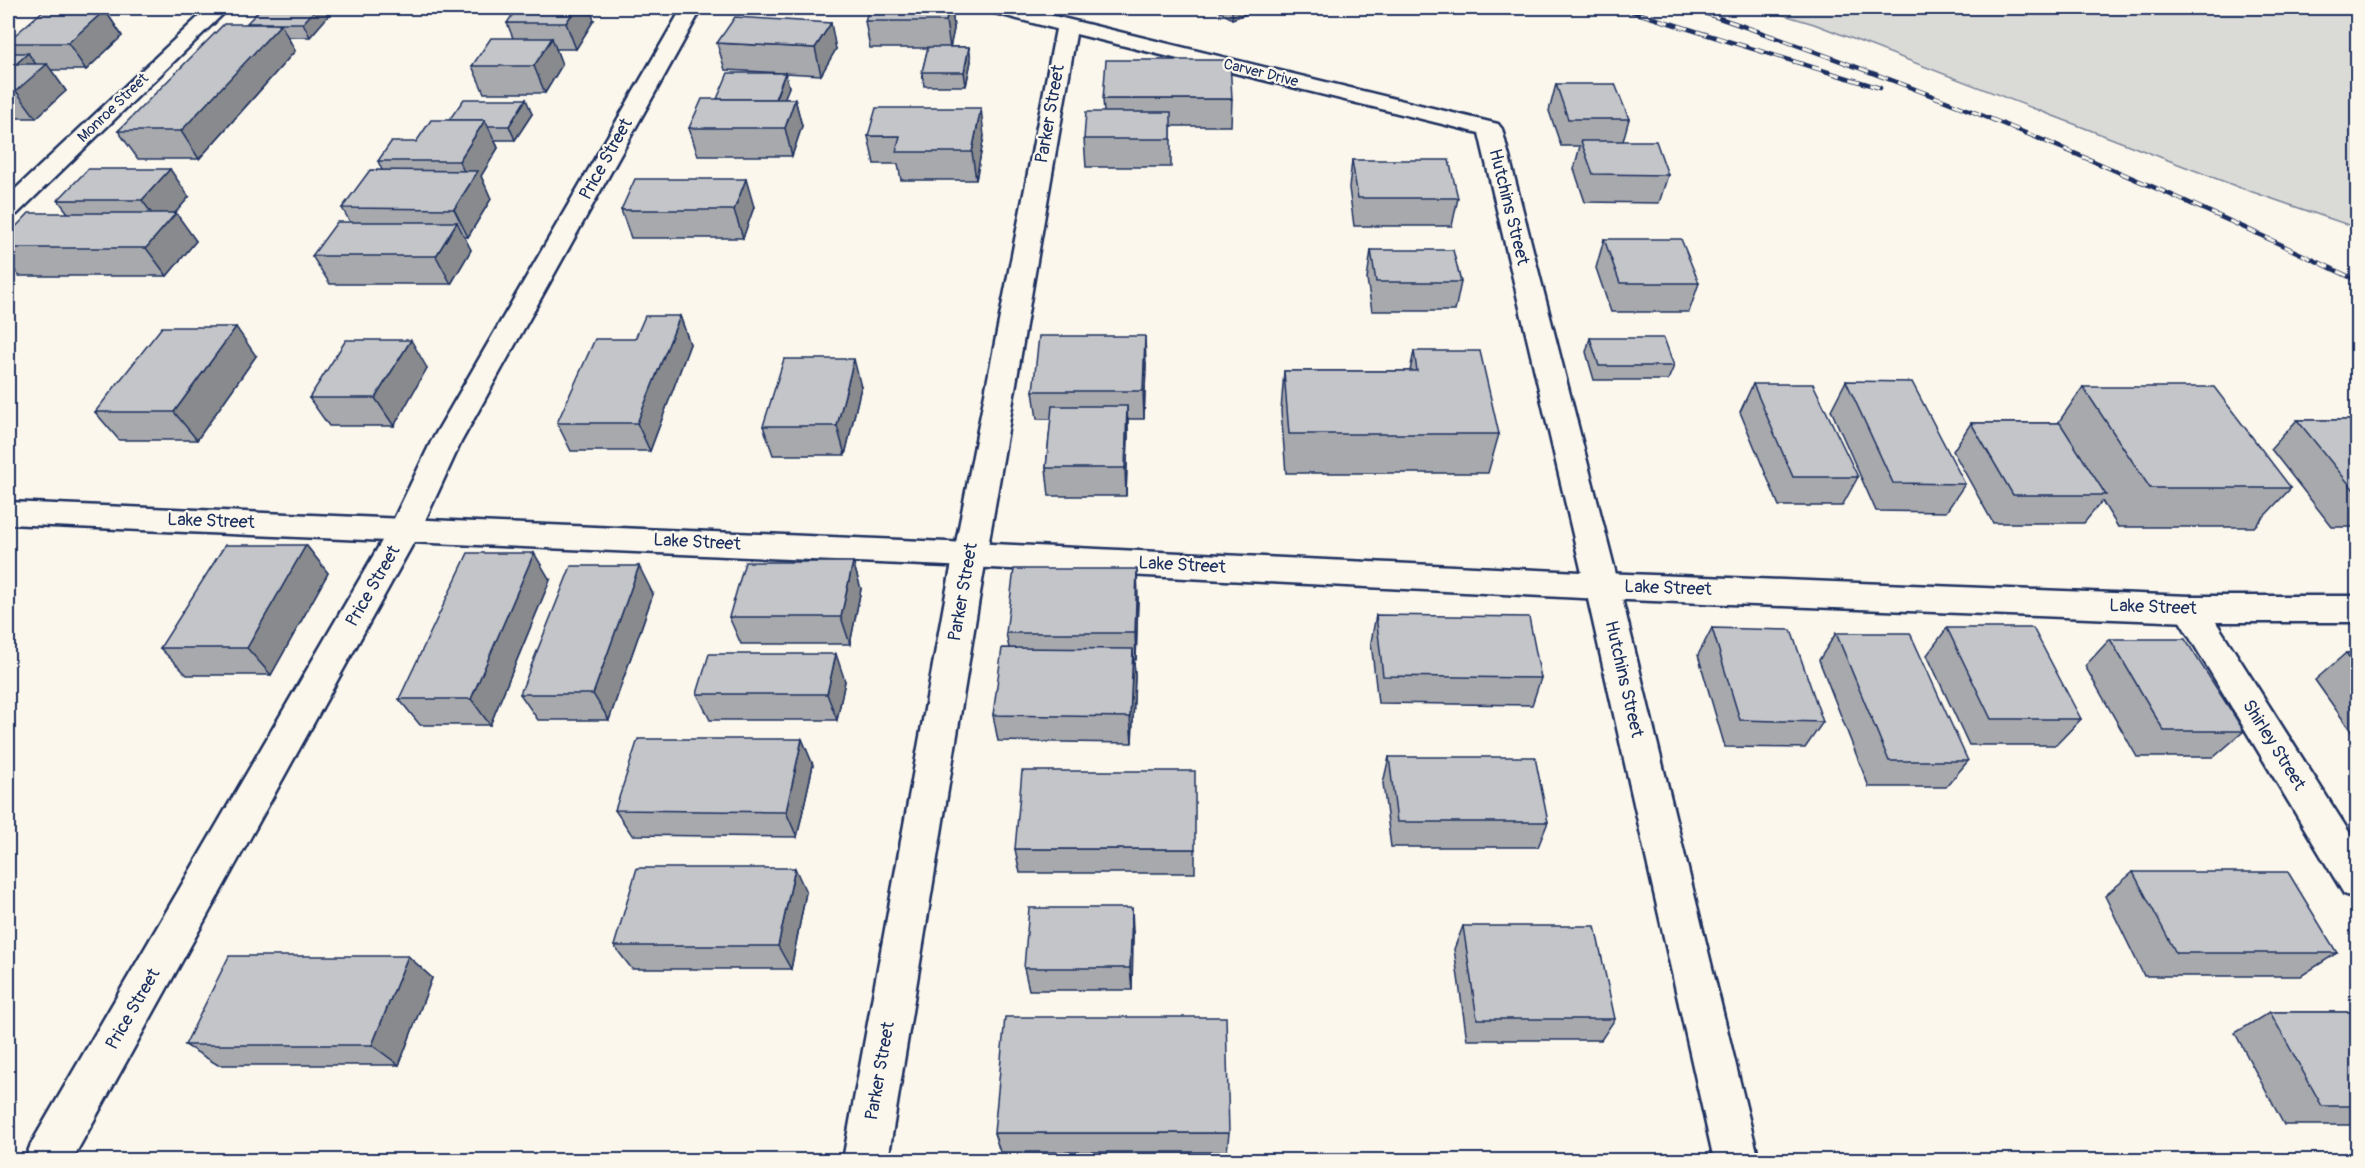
<svg xmlns="http://www.w3.org/2000/svg" width="2365" height="1168" viewBox="0 0 2365 1168" font-family="Pangolin,sans-serif">
<style>
.green{fill:#dadad7;stroke:#7a849a;stroke-width:1.5}
.lines{fill:none;stroke-linecap:round;stroke-linejoin:round}
.street-casing{stroke:#1b2f5e;stroke-width:5}
.secondary-casing{stroke:#1b2f5e;stroke-width:5}
.street{fill:#fbf7ec;fill-rule:evenodd}
.secondary{fill:#fbf7ec;fill-rule:evenodd}
.rail-casing{stroke:#1b2f5e;stroke-width:4.5}
.rail{stroke:#fbf7ec;stroke-width:3;stroke-dasharray:10;stroke-linecap:butt}
.wall{fill:#a8a9ad;stroke:#1b2f5e;stroke-width:1.5}
.shaded-wall{fill:#888a8d;stroke:#1b2f5e;stroke-width:1.5}
.building{fill:#c3c5c9;stroke:#1b2f5e;stroke-width:1.5}
.labels{text-anchor:middle;dominant-baseline:central;stroke-width:4.5;stroke-linejoin:round;paint-order:stroke}
.far-street-label{font-size:15px;fill:#1b2f5e;stroke:#fbf7ec}
.street-label{font-size:18px;fill:#1b2f5e;stroke:#fbf7ec}
</style>
<rect width="100%" height="100%" fill="#fbf7ec"/>
<filter id="ink" filterUnits="userSpaceOnUse"><feTurbulence type="fractalNoise" baseFrequency=".0167" numOctaves="2"/><feDisplacementMap in="SourceGraphic" scale="12" xChannelSelector="R" yChannelSelector="G"/><feConvolveMatrix kernelMatrix="1 2 1 2 8 2 1 2 1" color-interpolation-filters="sRGB"/></filter>
<g filter="url(#ink)">
<path class="green" d="M1760,8H2357V228L2238,187L1814,24Z"/>
<g class="lines">
<g class="street-casing">
<g id="street">
<path d="M208,8H229L17,214L8,216V196Z"/>
<path d="M682,8H702L461,442L421,529L72,1160H25L31,1144L390,527L431,442Z"/>
<path d="M988,8H1021L1498,124L1502,129L1619,586L1759,1160H1714L1585,586L1479,133L1076,34L979,599L888,1160H843L945,599L1056,29L991,12Z"/>
<path d="M2190,596L2202,600L2358,846V899L2344,894L2178,618L2173,609L2178,600Z"/>
</g>
</g>
<g class="secondary-casing">
<path id="secondary" d="M8,502L970,543L1602,573L2190,596H2358V622H2190L1602,599L970,567L8,524Z"/>
</g>
<use href="#street" class="street"/>
<use href="#secondary" class="secondary"/>
<g class="rail-casing">
<g id="rail">
<path d="M1621,8L1880,88"/>
<path d="M1690,8C1919,85 2140,176 2358,281"/>
</g>
</g>
<use href="#rail" class="rail"/>
</g>
<g class="wall">
<path d="M262,8H327L330,14L310,37H288L295,51L199,159H138L118,131L247,24Z"/>
<path d="M952,8L954,29L950,47H969L971,61L966,86H924L922,72L928,48H870L865,21Z"/>
<path d="M1214,8H1263L1232,19Z"/>
<path d="M105,10L122,36L86,70H51L66,91L36,118H8V53H12L8,47V41Z"/>
<path d="M594,20L576,49H556L562,65L545,93H484L472,66L513,38L507,23Z"/>
<path d="M717,43L836,49L821,75L785,73L789,87L784,99H795L802,126L792,156H698L689,128L717,99L784,73L725,70Z"/>
<path d="M1556,84L1629,119L1623,141L1668,175L1659,203L1585,202L1574,169L1580,146H1561L1549,111Z"/>
<path d="M1103,99H1232L1231,126H1171V167H1086L1084,139L1104,112Z"/>
<path d="M532,114L515,140H495L498,148L481,176L491,199L468,237H464L471,250L451,284H330L312,256L350,222L342,208L382,170L378,161L416,142L449,120Z"/>
<path d="M868,136H984L976,180H901L898,164H874Z"/>
<path d="M1352,160L1458,198L1452,226H1354L1349,188Z"/>
<path d="M189,197L175,213L196,241L167,276H19L8,262V235L68,213L58,200Z"/>
<path d="M754,207L743,238H631L621,210Z"/>
<path d="M1604,239L1699,283L1689,312H1611L1596,268Z"/>
<path d="M1371,250L1461,282L1455,311H1372L1367,279Z"/>
<path d="M680,316L690,344L650,451H571L557,423L635,339Z"/>
<path d="M1590,338L1674,366L1668,380H1594L1586,352Z"/>
<path d="M1414,351L1499,434L1488,473H1286L1281,411L1284,371H1410Z"/>
<path d="M256,356L197,440H119L95,412Z"/>
<path d="M1146,364L1144,419H1128V434L1126,496H1049L1046,468L1051,419H1037L1033,391Z"/>
<path d="M427,368L394,426H329L309,398Z"/>
<path d="M1846,381L1965,484L1946,512L1876,511L1831,410Z"/>
<path d="M1753,384L1858,477L1842,506H1779L1740,412Z"/>
<path d="M861,387L845,455H773L763,426Z"/>
<path d="M2083,387L2291,488L2254,527H2118L2102,501L2084,523H1993L1953,451L1971,423H2058Z"/>
<path d="M2297,420H2358V527H2332L2271,449Z"/>
<path d="M306,545L328,573L271,675H187L160,648Z"/>
<path d="M853,562L861,589L850,644H741L729,617Z"/>
<path d="M550,580L490,725H420L399,699Z"/>
<path d="M653,594L609,720H538L520,694Z"/>
<path d="M1138,597L1136,660H1134L1135,676L1132,743L998,741L993,715L1009,648L1006,633Z"/>
<path d="M1376,615L1541,678L1532,705L1378,703L1371,642Z"/>
<path d="M1712,628L1823,722L1805,748L1725,747L1698,655Z"/>
<path d="M1947,628L2081,719L2056,745H1969L1927,655Z"/>
<path d="M1836,633L1968,761L1946,787H1869L1819,660Z"/>
<path d="M2110,639L2244,731L2214,757H2137L2085,666Z"/>
<path d="M2346,653H2358V741L2315,680Z"/>
<path d="M845,681L837,720H710L697,694Z"/>
<path d="M802,739L813,765L797,837L632,835L615,810Z"/>
<path d="M1389,757L1548,822L1538,847H1391L1383,783Z"/>
<path d="M1015,849H1195V873H1020Z"/>
<path d="M2133,872L2337,953L2301,976H2144L2105,896Z"/>
<path d="M806,892L791,969H632L614,946Z"/>
<path d="M1463,926L1615,1019L1601,1040H1467L1454,949Z"/>
<path d="M1133,931L1132,990H1029L1024,968Z"/>
<path d="M408,956L432,978L399,1065H218L185,1045Z"/>
<path d="M2270,1012H2358V1125H2284L2235,1033Z"/>
<path d="M994,1133H1229L1227,1152H1000Z"/>
</g>
<g class="shaded-wall">
<path d="M317,8H327L330,14L310,37L303,23Z"/>
<path d="M576,8H590L594,20L576,49L566,23Z"/>
<path d="M949,8H952L954,29L950,48L946,21Z"/>
<path d="M1232,8H1263L1232,19Z"/>
<path d="M105,10L122,36L86,70L68,43Z"/>
<path d="M831,23L836,49L821,75L815,48Z"/>
<path d="M281,24L295,51L199,159L181,131Z"/>
<path d="M552,38L562,65L545,93L534,66Z"/>
<path d="M969,47L971,61L966,86L964,72Z"/>
<path d="M28,53L40,70L47,64L66,91L36,118L16,91V64Z"/>
<path d="M785,73L789,87L778,115L775,101Z"/>
<path d="M526,99L532,114L515,140L509,126Z"/>
<path d="M795,99L802,126L792,156L785,128Z"/>
<path d="M981,108L984,136L976,180L972,152Z"/>
<path d="M485,120L498,148L481,176L491,199L468,237L454,209L470,184L459,161Z"/>
<path d="M170,169L189,197L162,228L142,200Z"/>
<path d="M746,179L754,207L743,238L734,210Z"/>
<path d="M176,213L196,241L167,276L146,248Z"/>
<path d="M457,222L471,250L451,284L436,256Z"/>
<path d="M680,316L690,344L650,451L637,423Z"/>
<path d="M236,327L256,356L197,440L174,412Z"/>
<path d="M1145,336L1146,364L1144,419L1143,391Z"/>
<path d="M411,340L427,368L394,426L375,398Z"/>
<path d="M854,359L861,387L845,455L837,426Z"/>
<path d="M1127,406L1128,434L1126,496L1125,468Z"/>
<path d="M306,545L328,573L271,675L247,648Z"/>
<path d="M534,553L550,580L490,725L471,699Z"/>
<path d="M853,562L861,589L850,644L841,617Z"/>
<path d="M639,566L653,594L609,720L593,694Z"/>
<path d="M1137,569L1138,597L1136,660L1135,633Z"/>
<path d="M1133,649L1135,676L1132,743L1130,717Z"/>
<path d="M836,654L845,681L837,720L827,694Z"/>
<path d="M802,739L813,765L797,837L786,812Z"/>
<path d="M795,868L806,892L791,969L778,946Z"/>
<path d="M1132,908L1133,931L1132,990L1130,968Z"/>
<path d="M408,956L432,978L399,1065L372,1045Z"/>
<path d="M8,979L14,983L8,994Z"/>
</g>
<g class="building">
<path d="M262,8H317L303,23H247Z"/>
<path d="M517,8H576L566,23H507Z"/>
<path d="M869,8H949L946,21H865Z"/>
<path d="M44,10H105L68,43H8V41Z"/>
<path d="M735,17L831,23L815,48L717,43Z"/>
<path d="M224,24H281L181,131H118Z"/>
<path d="M491,38H552L534,66H472Z"/>
<path d="M928,47H969L964,72H922Z"/>
<path d="M8,53H28L16,64H47L16,91H8Z"/>
<path d="M1106,60H1230L1232,99H1103Z"/>
<path d="M728,73H785L775,99H717Z"/>
<path d="M1556,84H1615L1629,119H1568Z"/>
<path d="M464,99H526L509,126H488L485,120H449Z"/>
<path d="M702,99H795L785,128H689Z"/>
<path d="M876,108H981L972,152H896L900,136H868Z"/>
<path d="M1086,112H1171V139H1084Z"/>
<path d="M431,120H485L459,161H378L391,142H416Z"/>
<path d="M1581,141H1656L1668,175L1593,174Z"/>
<path d="M1352,160H1449L1458,198H1358Z"/>
<path d="M88,169H170L142,200H58Z"/>
<path d="M370,170L478,171L454,209L342,208Z"/>
<path d="M635,179H746L734,210H621Z"/>
<path d="M29,213H176L146,248H8V235Z"/>
<path d="M337,222H457L436,256H312Z"/>
<path d="M1604,239H1681L1699,283H1620Z"/>
<path d="M1371,250H1453L1461,282H1376Z"/>
<path d="M645,316H680L637,423H557L595,339H635Z"/>
<path d="M162,327H236L174,412H95Z"/>
<path d="M1039,336H1145L1143,391H1033Z"/>
<path d="M1590,338H1664L1674,366H1599Z"/>
<path d="M346,340H411L375,398H309Z"/>
<path d="M1414,351H1480L1499,434H1289L1284,371H1417Z"/>
<path d="M784,359H854L837,426H763Z"/>
<path d="M1846,381L1912,382L1965,484L1893,483Z"/>
<path d="M1753,384H1813L1858,477H1793Z"/>
<path d="M2083,387H2214L2291,488H2150Z"/>
<path d="M1052,406H1127L1125,468H1046Z"/>
<path d="M2297,420H2358V495Z"/>
<path d="M1971,423H2060L2106,495H2013Z"/>
<path d="M225,545H306L247,648H160Z"/>
<path d="M468,553H534L471,699H399Z"/>
<path d="M745,562H853L841,617H729Z"/>
<path d="M571,566H639L593,694H520Z"/>
<path d="M1014,569H1137L1135,633H1006Z"/>
<path d="M1376,615L1529,617L1541,678L1383,676Z"/>
<path d="M1712,628L1791,630L1823,722L1740,720Z"/>
<path d="M1947,628H2033L2081,719H1991Z"/>
<path d="M1836,633H1910L1968,761H1889Z"/>
<path d="M2110,639H2185L2244,731H2164Z"/>
<path d="M1002,648L1133,649L1130,717L993,715Z"/>
<path d="M2346,653H2358V669Z"/>
<path d="M709,654H836L827,694H697Z"/>
<path d="M638,739H802L786,812L615,810Z"/>
<path d="M1389,757H1535L1548,822H1397Z"/>
<path d="M1022,771H1195V849H1015Z"/>
<path d="M637,868H795L778,946H614Z"/>
<path d="M2133,872H2288L2337,953H2176Z"/>
<path d="M1029,908H1132L1130,968H1024Z"/>
<path d="M1463,926H1595L1615,1019H1477Z"/>
<path d="M229,956H408L372,1045H185Z"/>
<path d="M2270,1012H2358V1106H2322Z"/>
<path d="M1005,1017H1226L1229,1133H994Z"/>
</g>
</g>
<g class="labels">
<g class="far-street-label">
<text transform="translate(1261 73) rotate(14)">Carver Drive</text>
<text transform="translate(113 108) rotate(-44)">Monroe Street</text>
</g>
<g class="street-label">
<text transform="translate(1050 114) rotate(-80)">Parker Street</text>
<text transform="translate(606 159) rotate(-61)">Price Street</text>
<text transform="translate(1509 207) rotate(76)">Hutchins Street</text>
<text transform="translate(211 521) rotate(2)">Lake Street</text>
<text transform="translate(697 542) rotate(3)">Lake Street</text>
<text transform="translate(1182 565) rotate(3)">Lake Street</text>
<text transform="translate(373 586) rotate(-60)">Price Street</text>
<text transform="translate(1668 588) rotate(2)">Lake Street</text>
<text transform="translate(963 592) rotate(-80)">Parker Street</text>
<text transform="translate(2153 607) rotate(2)">Lake Street</text>
<text transform="translate(1624 679) rotate(77)">Hutchins Street</text>
<text transform="translate(2274 745) rotate(58)">Shirley Street</text>
<text transform="translate(133 1009) rotate(-60)">Price Street</text>
<text transform="translate(880 1071) rotate(-80)">Parker Street</text>
</g>
</g>
<rect width="2365" height="1168" fill="none" stroke="#fbf7ec" stroke-width="30"/>
<rect x="15" y="15" width="2335" height="1138" fill="none" stroke="#1b2f5e" stroke-width="2" filter="url(#ink)"/>
</svg>
